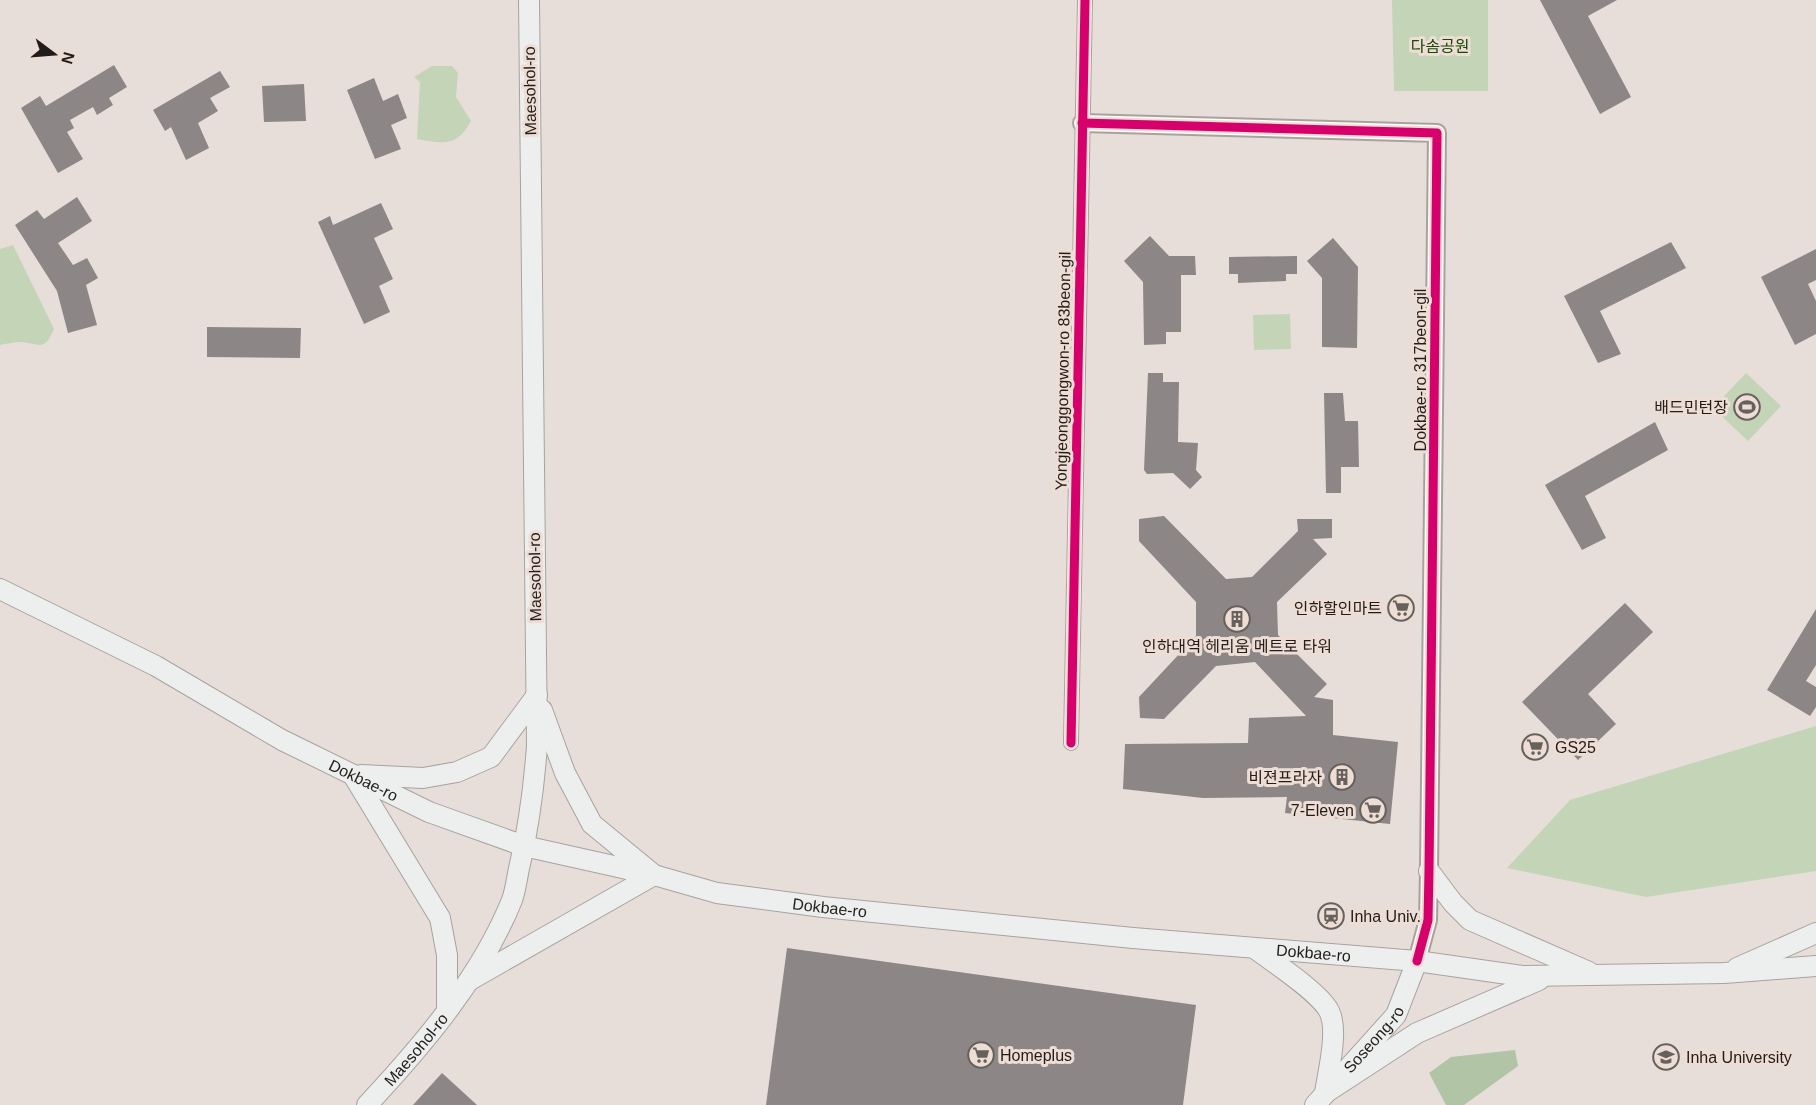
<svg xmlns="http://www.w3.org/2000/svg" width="1816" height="1105" viewBox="0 0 1816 1105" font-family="Helvetica,'Noto Sans KR',sans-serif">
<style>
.green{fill:#c3d4b7}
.forest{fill:#b1c4a5}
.building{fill:#8c8686}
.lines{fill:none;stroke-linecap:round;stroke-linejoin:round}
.minor-casing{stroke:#a8a29e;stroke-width:16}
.tertiary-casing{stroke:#a8a29e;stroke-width:20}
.secondary-casing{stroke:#a8a29e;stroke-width:22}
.minor{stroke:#fbfaf9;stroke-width:14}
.tertiary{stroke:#fbfaf9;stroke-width:16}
.secondary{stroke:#ecefee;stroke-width:20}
.cycleway-casing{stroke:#edddd4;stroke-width:13}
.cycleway{stroke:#d6006c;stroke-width:9}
.labels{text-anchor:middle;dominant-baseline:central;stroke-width:6;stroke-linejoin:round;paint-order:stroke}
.park-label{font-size:16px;fill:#144b00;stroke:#edddd4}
.street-label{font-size:16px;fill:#221d1a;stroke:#edddd4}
.poi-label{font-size:16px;fill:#221d1a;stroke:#edddd4;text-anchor:end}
</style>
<rect width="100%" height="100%" fill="#e7deda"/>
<g class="green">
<path d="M1392,0H1488V91H1394Z"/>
<path d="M432,66H452L458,73L456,97L471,121C457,147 443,144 417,139L420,82L414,77Z"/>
<path d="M13,245L54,329C44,353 39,343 20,342C13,342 6,344 0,345V249Z"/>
<path d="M1290,314L1291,349L1254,350L1253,315Z"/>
<path d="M1746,373L1781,406L1748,441L1713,408Z"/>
<path d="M1816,726V871L1646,897L1507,868L1570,800Z"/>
</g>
<path class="forest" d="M1515,1050L1518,1066L1464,1105H1446L1429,1073L1451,1057Z"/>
<g class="building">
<path d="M1540,0H1617L1588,16L1631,97L1600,114Z"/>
<path d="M114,65L127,87L109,98L113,105L97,115L93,107L70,120L74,128L67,132L83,159L58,173L21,108L40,96L46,106Z"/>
<path d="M220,71L230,87L210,98L218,111L198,123L209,148L186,160L171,127L165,131L153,110Z"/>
<path d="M374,78L383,101L398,94L407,118L391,125L401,149L375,159L347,90Z"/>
<path d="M304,84L306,121L264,122L262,86Z"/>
<path d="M77,197L92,221L58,243L73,265L87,258L98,278L86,285L97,325L68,333L57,291L15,225L37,210L44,219Z"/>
<path d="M381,203L393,229L374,238L393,279L379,286L390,312L364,324L318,222L330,216L333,225Z"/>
<path d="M1150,236L1169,256H1195L1196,275H1181V332H1166V344L1144,345L1143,282L1124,261Z"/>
<path d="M1333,238L1358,267L1357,348L1322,347V278L1307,261Z"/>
<path d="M1671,242L1686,268L1600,311L1621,354L1598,363L1564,296Z"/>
<path d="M1816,249V280L1808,284L1816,301V334L1795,345L1761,277Z"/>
<path d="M1297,256V274H1286V281L1238,283V274H1229V257Z"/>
<path d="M207,327L301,328L300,358L207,357Z"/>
<path d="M1148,373H1163V382H1179L1178,442L1198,443L1196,470L1202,477L1190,489L1173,473L1147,474L1144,470Z"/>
<path d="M1324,393H1343L1345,421H1358L1359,467H1341V493H1326Z"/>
<path d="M1655,422L1668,450L1585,496L1606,538L1582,550L1545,485Z"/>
<path d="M1164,516L1226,579L1252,577L1298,531L1297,519H1332V538L1313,539L1327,554L1277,602L1278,635L1327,684L1314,697L1333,700V735L1398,742L1390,824L1285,813L1287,797L1203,798L1123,789L1125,744L1248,743L1249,718L1306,716L1255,662L1216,666L1164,719L1140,718L1139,697L1196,636V602L1139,541V519Z"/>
<path d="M1625,603L1653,632L1588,694L1616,724L1578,760L1522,702Z"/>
<path d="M1816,609V665L1806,681L1816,687V707L1810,716L1767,690Z"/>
<path d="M787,948L1196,1005L1183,1105H766Z"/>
<path d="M442,1073L477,1105H413Z"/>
</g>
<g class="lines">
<g class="minor-casing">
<path id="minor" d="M1071,743L1085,0"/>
</g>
<g class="tertiary-casing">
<path id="tertiary" d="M1082,123L1437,133L1429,871L1428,920L1417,961"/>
</g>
<g class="secondary-casing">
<g id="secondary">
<path id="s1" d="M0,589L156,666L282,740L429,812L524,846L654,875L717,893L823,907L1133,938L1417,961L1522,976L1724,973L1816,966"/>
<path d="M353,775L440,918L447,955V1009"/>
<path d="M361,775L423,778L457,772L491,757L537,695"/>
<path d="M1429,871L1453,903L1470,920L1589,972"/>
<path d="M1254,948C1273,962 1319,992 1329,1011C1339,1030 1328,1072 1325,1093"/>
<path d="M1737,968L1816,933"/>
<path d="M470,980L654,875L592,824L565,773L542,710"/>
<path d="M1325,1093L1417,1033L1539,980"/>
<path id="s2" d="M367,1105C423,1045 481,977 512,900C516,889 517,876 520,864C529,825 534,786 537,746L529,0"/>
<path id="s3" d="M1315,1105L1396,1015L1417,961"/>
</g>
</g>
<use href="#minor" class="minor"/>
<use href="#tertiary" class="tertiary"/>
<use href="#secondary" class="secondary"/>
<g class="cycleway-casing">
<g id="cycleway">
<path d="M1082,123L1437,133L1429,871L1428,920L1417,961"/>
<path d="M1071,743L1085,0"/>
</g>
</g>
<use href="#cycleway" class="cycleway"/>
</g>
<defs>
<g id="stadium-ring" transform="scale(1.35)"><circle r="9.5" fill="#edddd4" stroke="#67615d" stroke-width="1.5"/><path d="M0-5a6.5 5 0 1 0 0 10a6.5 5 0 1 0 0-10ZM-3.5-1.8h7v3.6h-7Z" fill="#67615d"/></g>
<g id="supermarket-ring" transform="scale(1.35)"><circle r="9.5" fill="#edddd4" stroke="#67615d" stroke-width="1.5"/><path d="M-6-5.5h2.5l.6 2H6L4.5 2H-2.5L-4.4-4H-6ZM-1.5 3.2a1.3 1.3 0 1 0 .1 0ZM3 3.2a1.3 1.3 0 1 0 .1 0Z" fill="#67615d"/></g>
<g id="building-ring" transform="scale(1.35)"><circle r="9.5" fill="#edddd4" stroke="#67615d" stroke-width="1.5"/><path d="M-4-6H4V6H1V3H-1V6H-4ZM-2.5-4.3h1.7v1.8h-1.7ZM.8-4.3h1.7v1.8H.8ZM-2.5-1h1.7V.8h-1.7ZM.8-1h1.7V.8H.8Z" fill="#67615d"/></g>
<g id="station-ring" transform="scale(1.35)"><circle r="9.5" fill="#edddd4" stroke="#67615d" stroke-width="1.5"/><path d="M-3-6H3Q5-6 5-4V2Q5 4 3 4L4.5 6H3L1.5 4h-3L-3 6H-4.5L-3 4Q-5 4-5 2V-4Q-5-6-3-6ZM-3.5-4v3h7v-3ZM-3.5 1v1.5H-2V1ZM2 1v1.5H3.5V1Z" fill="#67615d"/></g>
<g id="university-ring" transform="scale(1.35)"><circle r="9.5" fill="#edddd4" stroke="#67615d" stroke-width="1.5"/><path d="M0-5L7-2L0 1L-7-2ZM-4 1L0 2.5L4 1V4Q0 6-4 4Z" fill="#67615d"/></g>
</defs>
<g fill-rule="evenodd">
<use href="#stadium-ring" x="1747" y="407"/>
<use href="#supermarket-ring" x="1401" y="608"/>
<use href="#building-ring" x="1237" y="619"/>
<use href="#supermarket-ring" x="1535" y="747"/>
<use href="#building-ring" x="1342" y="777"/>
<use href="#supermarket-ring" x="1373" y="810"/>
<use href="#station-ring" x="1331" y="916"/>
<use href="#supermarket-ring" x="981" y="1055"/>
<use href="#university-ring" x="1666" y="1057"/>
</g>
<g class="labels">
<g class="park-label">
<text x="1440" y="46">다솜공원</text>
</g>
<g class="street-label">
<text transform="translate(530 91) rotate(-91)">Maesohol-ro</text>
<text transform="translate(1420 370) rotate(-90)">Dokbae-ro 317beon-gil</text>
<text transform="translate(1063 371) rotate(-89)">Yongjeonggongwon-ro 83beon-gil</text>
<text transform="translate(535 577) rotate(-91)">Maesohol-ro</text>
<text stroke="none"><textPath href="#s1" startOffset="411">Dokbae-ro</textPath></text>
<text stroke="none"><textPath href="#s1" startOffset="897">Dokbae-ro</textPath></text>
<text stroke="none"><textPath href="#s1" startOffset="1383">Dokbae-ro</textPath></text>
<text stroke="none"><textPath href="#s3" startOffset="88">Soseong-ro</textPath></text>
<text stroke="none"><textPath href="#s2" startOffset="74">Maesohol-ro</textPath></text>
</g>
<g class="poi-label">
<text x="1728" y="407">배드민턴장</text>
<text x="1382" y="608">인하할인마트</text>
<text x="1237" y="646" text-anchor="middle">인하대역 헤리움 메트로 타워</text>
<text x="1555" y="747" text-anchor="start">GS25</text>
<text x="1322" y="777">비젼프라자</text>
<text x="1354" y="810">7-Eleven</text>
<text x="1350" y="916" text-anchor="start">Inha Univ.</text>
<text x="1000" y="1055" text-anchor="start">Homeplus</text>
<text x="1686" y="1057" text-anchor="start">Inha University</text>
</g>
</g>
<g transform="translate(54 54) rotate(106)" stroke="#edddd4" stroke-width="4.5" paint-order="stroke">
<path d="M0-4.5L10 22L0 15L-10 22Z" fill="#221d1a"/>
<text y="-9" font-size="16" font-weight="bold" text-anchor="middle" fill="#221d1a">N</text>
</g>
</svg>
